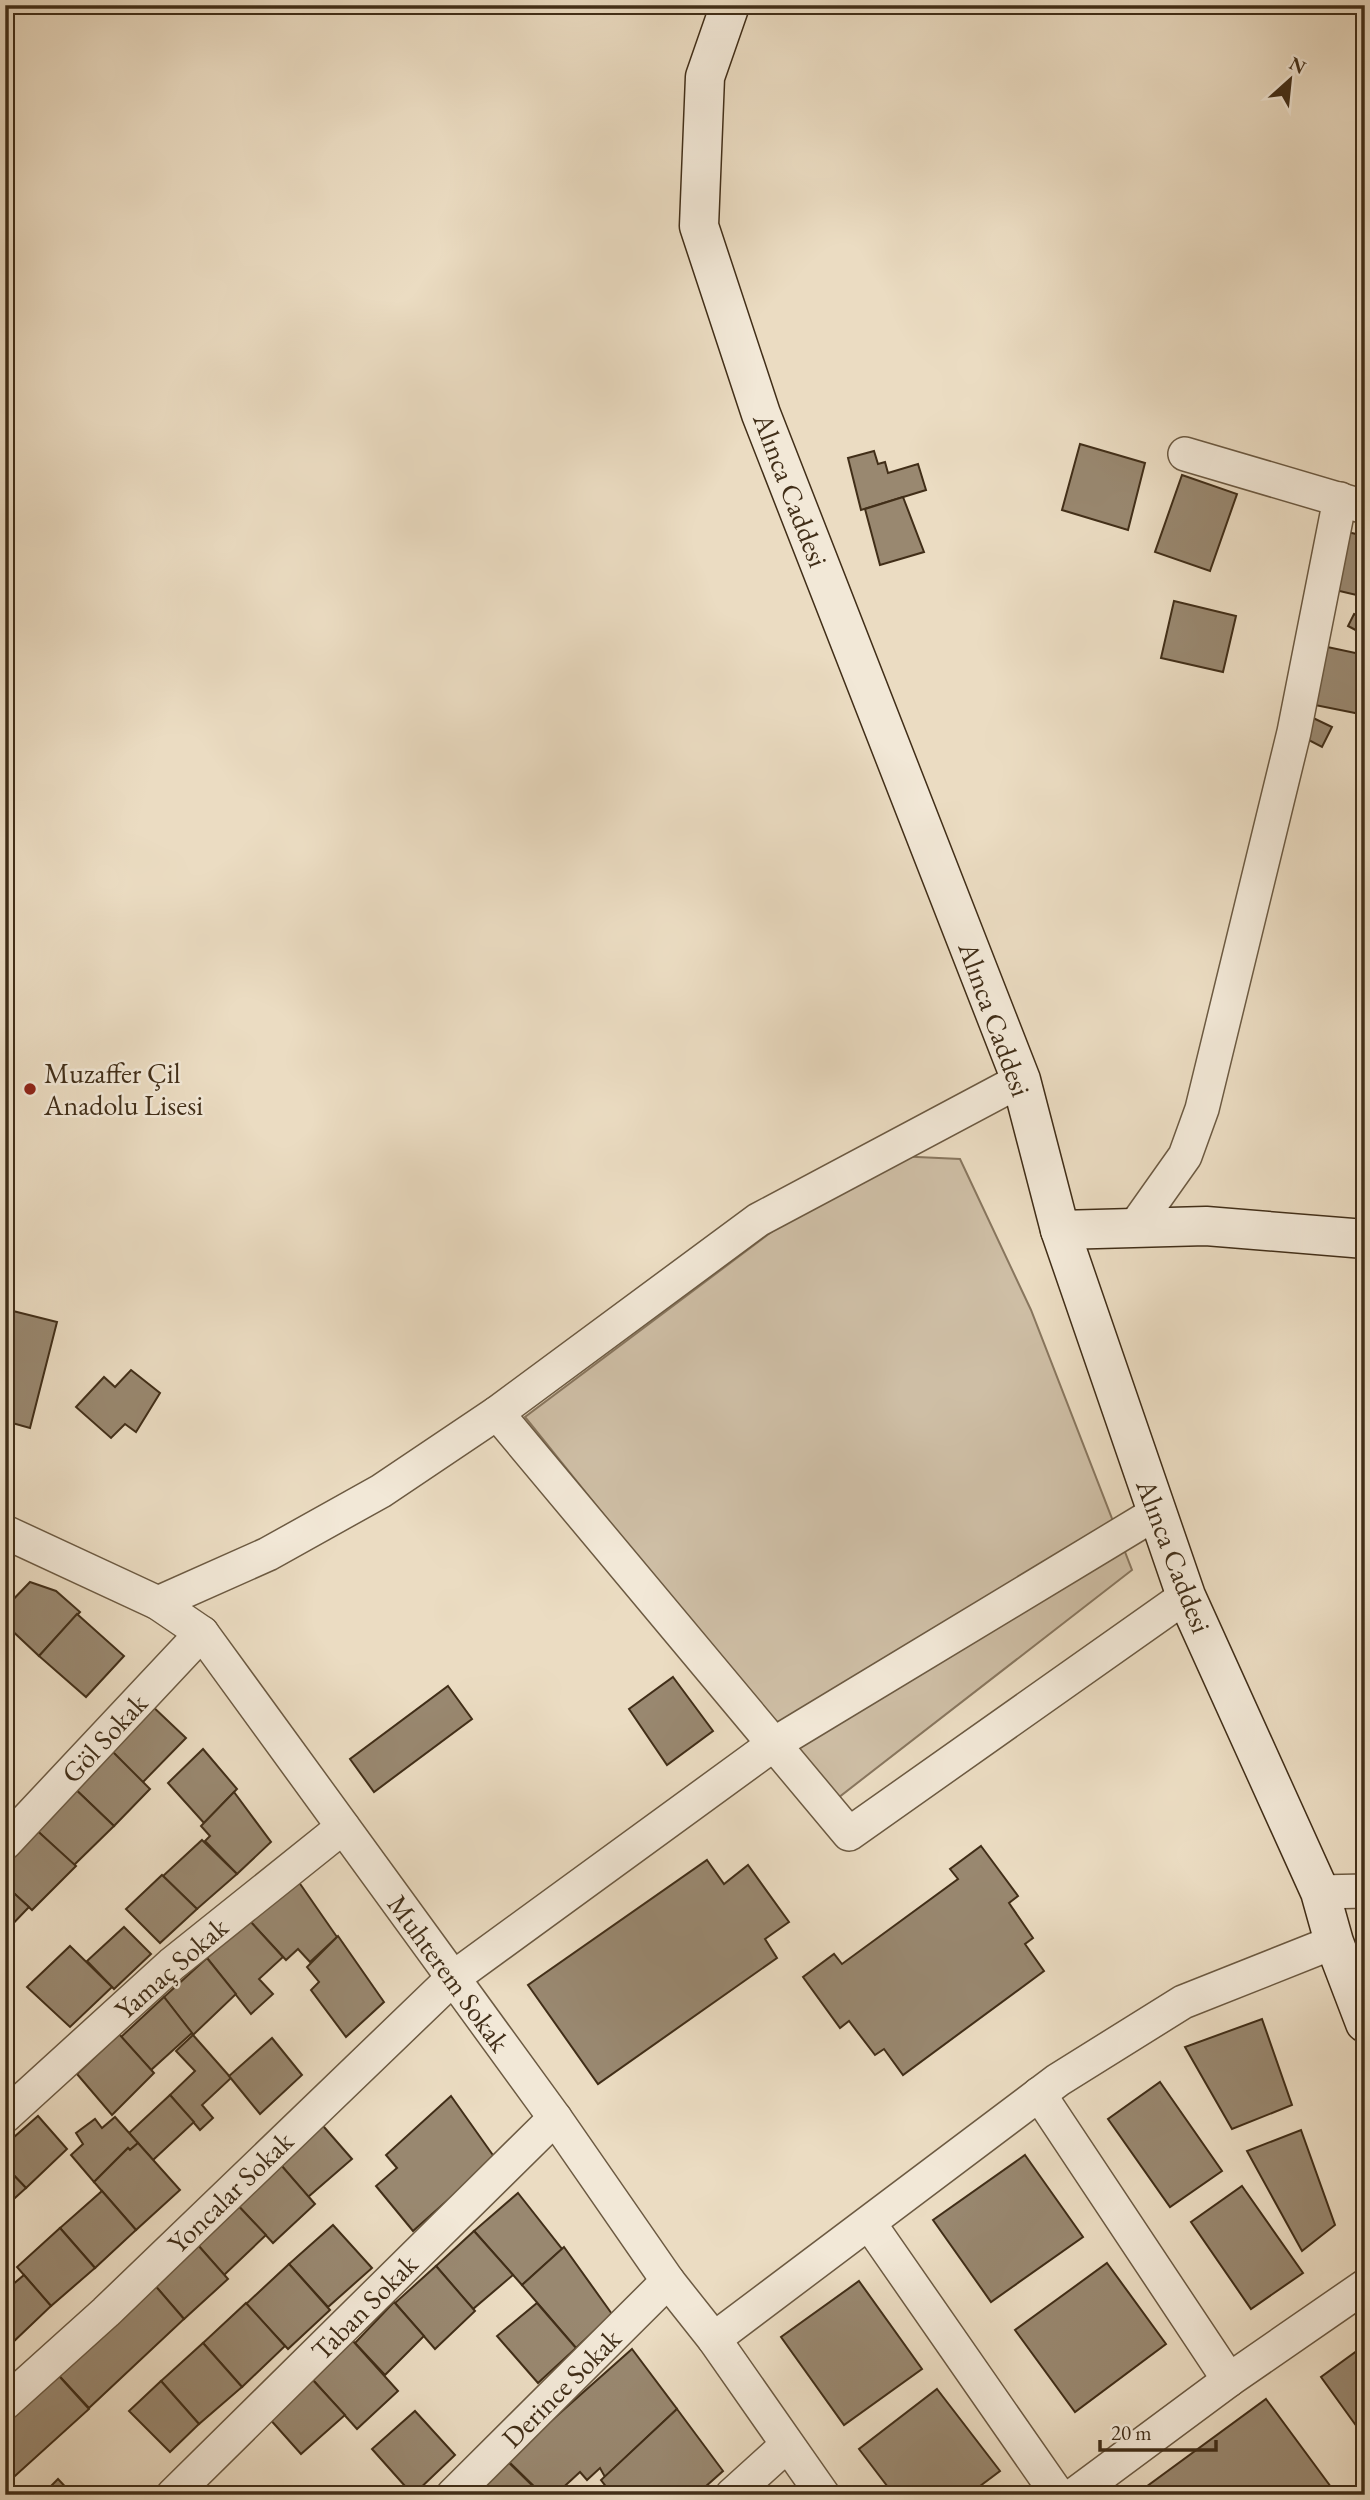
<svg xmlns="http://www.w3.org/2000/svg" width="1370" height="2500" viewBox="0 0 1370 2500" font-family="'EB Garamond',serif">
<style>
.green{fill:#cebea5;stroke:#88765e;stroke-width:2}
.building{fill:#998870;stroke:#412e18;stroke-width:2}
.lines{fill:none;stroke-linecap:round;stroke-linejoin:round}
.street-casing{stroke:#6c5a42;stroke-width:36}
.secondary-casing{stroke:#412e18;stroke-width:41}
.street{stroke:#f2e8d7;stroke-width:33}
.secondary{stroke:#f2e8d7;stroke-width:38}
.poi-dot{fill:#8f2418;stroke:#f2e8d7;stroke-width:2.5}
.labels{text-anchor:middle;dominant-baseline:central;stroke-width:5;stroke-linejoin:round;paint-order:stroke}
.street-label{font-size:28px;fill:#412e18;stroke:#f2e8d7}
.poi-label{font-size:28px;fill:#412e18;stroke:#f2e8d7;text-anchor:start}
</style>
<rect width="100%" height="100%" fill="#ebdcc2"/>
<filter id="stains"><feTurbulence type="fractalNoise" baseFrequency=".00286" numOctaves="4"/><feColorMatrix values="0 0 0 0 .2 0 0 0 0 .09 0 0 0 0 .02 0 0 0 .5 -.17"/></filter>
<radialGradient id="worn" r=".72"><stop offset=".6" stop-color="#630" stop-opacity="0"/><stop offset="1" stop-color="#630" stop-opacity=".3"/></radialGradient>
<path class="green" d="M874,1155L960,1159L1031,1310L1132,1570L834,1801L525,1417Z"/>
<g class="building">
<path d="M1080,444L1145,463L1128,530L1062,510Z"/>
<path d="M874,451L878,464L885,462L888,473L918,464L926,490L861,510L848,458Z"/>
<path d="M1182,475L1237,494L1210,571L1155,552Z"/>
<path d="M903,497L924,552L880,565L865,509Z"/>
<path d="M1343,531L1365,536V597L1331,589Z"/>
<path d="M1174,601L1236,616L1223,672L1161,658Z"/>
<path d="M1354,614L1365,620V635L1348,626Z"/>
<path d="M1318,645L1365,655V715L1305,703Z"/>
<path d="M1309,716L1332,727L1322,747L1299,735Z"/>
<path d="M5,1309L57,1322L30,1428L5,1421Z"/>
<path d="M131,1370L160,1393L136,1432L125,1424L111,1438L76,1407L104,1377L115,1387Z"/>
<path d="M30,1582L56,1591L80,1612L39,1656L5,1624V1608Z"/>
<path d="M77,1614L124,1656L86,1697L39,1656Z"/>
<path d="M673,1677L713,1731L667,1765L629,1709Z"/>
<path d="M448,1686L472,1719L374,1792L350,1759Z"/>
<path d="M149,1703L186,1738L142,1783L106,1745Z"/>
<path d="M106,1745L150,1789L114,1826L70,1784Z"/>
<path d="M203,1749L237,1789L204,1823L168,1783Z"/>
<path d="M70,1784L114,1826L74,1865L32,1826Z"/>
<path d="M234,1792L271,1842L237,1874L205,1841L210,1836L201,1826Z"/>
<path d="M32,1826L76,1866L32,1910L5,1885V1855Z"/>
<path d="M202,1840L237,1874L197,1909L163,1876Z"/>
<path d="M981,1846L1018,1896L1009,1903L1033,1938L1025,1944L1044,1971L903,2075L884,2049L875,2055L849,2021L840,2028L803,1977L834,1954L842,1964L958,1879L950,1869Z"/>
<path d="M707,1860L724,1884L748,1865L789,1922L765,1939L777,1958L598,2084L528,1985Z"/>
<path d="M162,1875L197,1909L160,1943L126,1909Z"/>
<path d="M296,1878L337,1937L310,1962L298,1949L286,1960L249,1920Z"/>
<path d="M5,1885L29,1907L5,1932Z"/>
<path d="M249,1920L283,1957L259,1979L273,1994L251,2014L207,1958Z"/>
<path d="M124,1927L151,1954L114,1989L87,1961Z"/>
<path d="M338,1936L384,2002L346,2037L311,1990L319,1982L307,1967Z"/>
<path d="M70,1946L112,1987L70,2027L27,1987Z"/>
<path d="M207,1958L236,1994L193,2035L164,1997Z"/>
<path d="M164,1997L192,2033L151,2070L121,2037Z"/>
<path d="M1262,2019L1292,2105L1232,2129L1185,2047Z"/>
<path d="M119,2034L154,2073L112,2115L77,2074Z"/>
<path d="M193,2035L231,2078L202,2105L213,2118L200,2130L170,2095L195,2071L176,2051Z"/>
<path d="M272,2038L302,2075L260,2114L229,2076Z"/>
<path d="M1160,2082L1222,2171L1170,2207L1108,2119Z"/>
<path d="M170,2095L194,2122L153,2160L129,2133Z"/>
<path d="M451,2096L495,2158L413,2231L376,2186L397,2168L386,2155Z"/>
<path d="M38,2116L67,2149L26,2188L5,2166V2145Z"/>
<path d="M115,2117L138,2143L130,2150L128,2148L94,2182L71,2155L83,2144L76,2133L95,2119L102,2128Z"/>
<path d="M317,2119L352,2159L308,2197L274,2157Z"/>
<path d="M1301,2130L1335,2225L1302,2251L1247,2151Z"/>
<path d="M138,2143L180,2190L136,2230L94,2182L128,2148L130,2150Z"/>
<path d="M1025,2155L1083,2237L991,2302L933,2220Z"/>
<path d="M274,2157L315,2204L273,2243L231,2198Z"/>
<path d="M5,2166L26,2188L5,2207Z"/>
<path d="M1242,2186L1303,2273L1251,2309L1191,2222Z"/>
<path d="M102,2191L136,2230L95,2268L60,2228Z"/>
<path d="M518,2193L562,2249L522,2285L474,2231Z"/>
<path d="M231,2198L266,2235L224,2275L189,2235Z"/>
<path d="M333,2225L372,2268L328,2307L289,2264Z"/>
<path d="M60,2228L95,2268L51,2306L17,2267Z"/>
<path d="M474,2231L513,2275L473,2309L436,2266Z"/>
<path d="M189,2235L228,2279L184,2319L146,2275Z"/>
<path d="M564,2247L612,2314L576,2348L522,2285Z"/>
<path d="M1107,2263L1166,2344L1075,2412L1015,2330Z"/>
<path d="M289,2264L330,2310L288,2349L246,2304Z"/>
<path d="M436,2266L475,2311L435,2349L395,2303Z"/>
<path d="M24,2275L51,2306L10,2345L5,2340V2291Z"/>
<path d="M146,2275L184,2319L89,2408L50,2366Z"/>
<path d="M859,2281L922,2369L844,2425L781,2337Z"/>
<path d="M394,2302L424,2336L385,2375L355,2343Z"/>
<path d="M246,2303L285,2346L242,2387L203,2343Z"/>
<path d="M537,2303L576,2348L538,2383L497,2336Z"/>
<path d="M352,2340L398,2391L357,2429L313,2380Z"/>
<path d="M203,2343L242,2387L199,2424L161,2381Z"/>
<path d="M1365,2345V2438L1321,2377Z"/>
<path d="M632,2349L677,2409L605,2477L600,2468L587,2480L580,2472L555,2495H543L507,2460Z"/>
<path d="M50,2366L89,2409L5,2485V2407Z"/>
<path d="M311,2378L345,2415L301,2454L268,2417Z"/>
<path d="M161,2381L199,2424L170,2452L129,2411Z"/>
<path d="M937,2389L1000,2471L968,2495H894L859,2449Z"/>
<path d="M1266,2399L1331,2487L1321,2495H1135Z"/>
<path d="M677,2409L723,2471L696,2495H609L611,2493L601,2480Z"/>
<path d="M415,2411L455,2455L413,2495L372,2449Z"/>
<path d="M506,2460L542,2495H471Z"/>
<path d="M58,2479L73,2495H42Z"/>
</g>
<g class="lines">
<g class="street-casing">
<g id="street">
<path d="M1185,454L1365,507"/>
<path d="M1134,1228L1185,1156L1202,1109L1294,732L1340,499"/>
<path d="M497,1413L849,1834L1186,1596"/>
<path d="M5,1532L158,1603L202,1633L555,2118L668,2281L714,2339L823,2495"/>
<path d="M158,1603L268,1554L381,1491L497,1413L758,1220L1021,1080"/>
<path d="M5,1843L202,1633"/>
<path d="M1320,1892L1365,1891"/>
<path d="M1039,2094L1229,2380L1365,2286"/>
<path d="M5,2116L172,1964L343,1827"/>
<path d="M869,2223L1058,2495"/>
<path d="M714,2339L1058,2080L1183,2002L1334,1942"/>
<path d="M5,2403L106,2312L453,1978L774,1744L1156,1513"/>
<path d="M173,2495L555,2118"/>
<path d="M453,2495L668,2281"/>
<path d="M732,2495L786,2446"/>
<path d="M1074,2495L1229,2380"/>
</g>
</g>
<g class="secondary-casing">
<g id="secondary">
<path d="M730,5L705,77L699,226L761,414L1021,1080L1060,1230L1186,1596L1320,1892L1334,1942L1365,2023"/>
<path d="M1060,1230L1206,1226L1365,1239"/>
</g>
</g>
<use href="#street" class="street"/>
<use href="#secondary" class="secondary"/>
</g>
<circle class="poi-dot" cx="30" cy="1089" r="7"/>
<g class="labels">
<g class="street-label">
<text transform="translate(791 490) rotate(69)">Alınca Caddesi</text>
<text transform="translate(995 1019) rotate(70)">Alınca Caddesi</text>
<text transform="translate(1174 1556) rotate(69)">Alınca Caddesi</text>
<text transform="translate(104 1738) rotate(-47)">Göl Sokak</text>
<text transform="translate(171 1968) rotate(-41)">Yamaç Sokak</text>
<text transform="translate(449 1973) rotate(54)">Muhterem Sokak</text>
<text transform="translate(230 2192) rotate(-44)">Yoncalar Sokak</text>
<text transform="translate(364 2307) rotate(-45)">Taban Sokak</text>
<text transform="translate(561 2388) rotate(-45)">Derince Sokak</text>
</g>
<g class="poi-label">
<text x="44" y="1073">Muzaffer Çil<tspan x="44" dy="32">Anadolu Lisesi</tspan></text>
</g>
</g>
<rect width="1370" height="2500" fill="none" stroke="#ebdcc2" stroke-width="28"/>
<rect x="7" y="7" width="1356" height="2486" fill="none" stroke="#412e18" stroke-width="3.5"/>
<rect x="14" y="14" width="1342" height="2472" fill="none" stroke="#412e18" stroke-width="2"/>
<g transform="translate(1290 80) rotate(27)" stroke="#f2e8d7" stroke-width="5" paint-order="stroke">
<path d="M0-5L12 26L0 18L-12 26Z" fill="#412e18"/>
<text y="-10" font-size="19" font-weight="bold" text-anchor="middle" fill="#412e18">N</text>
</g>
<path d="M1100 2440v10h116v-10" fill="none" stroke="#412e18" stroke-width="3.5"/>
<text x="1111" y="2440" font-size="21" fill="#412e18" stroke="#f2e8d7" stroke-width="5" paint-order="stroke">20 m</text>
<rect width="100%" height="100%" filter="url(#stains)"/>
<rect width="100%" height="100%" fill="url(#worn)"/>
</svg>
